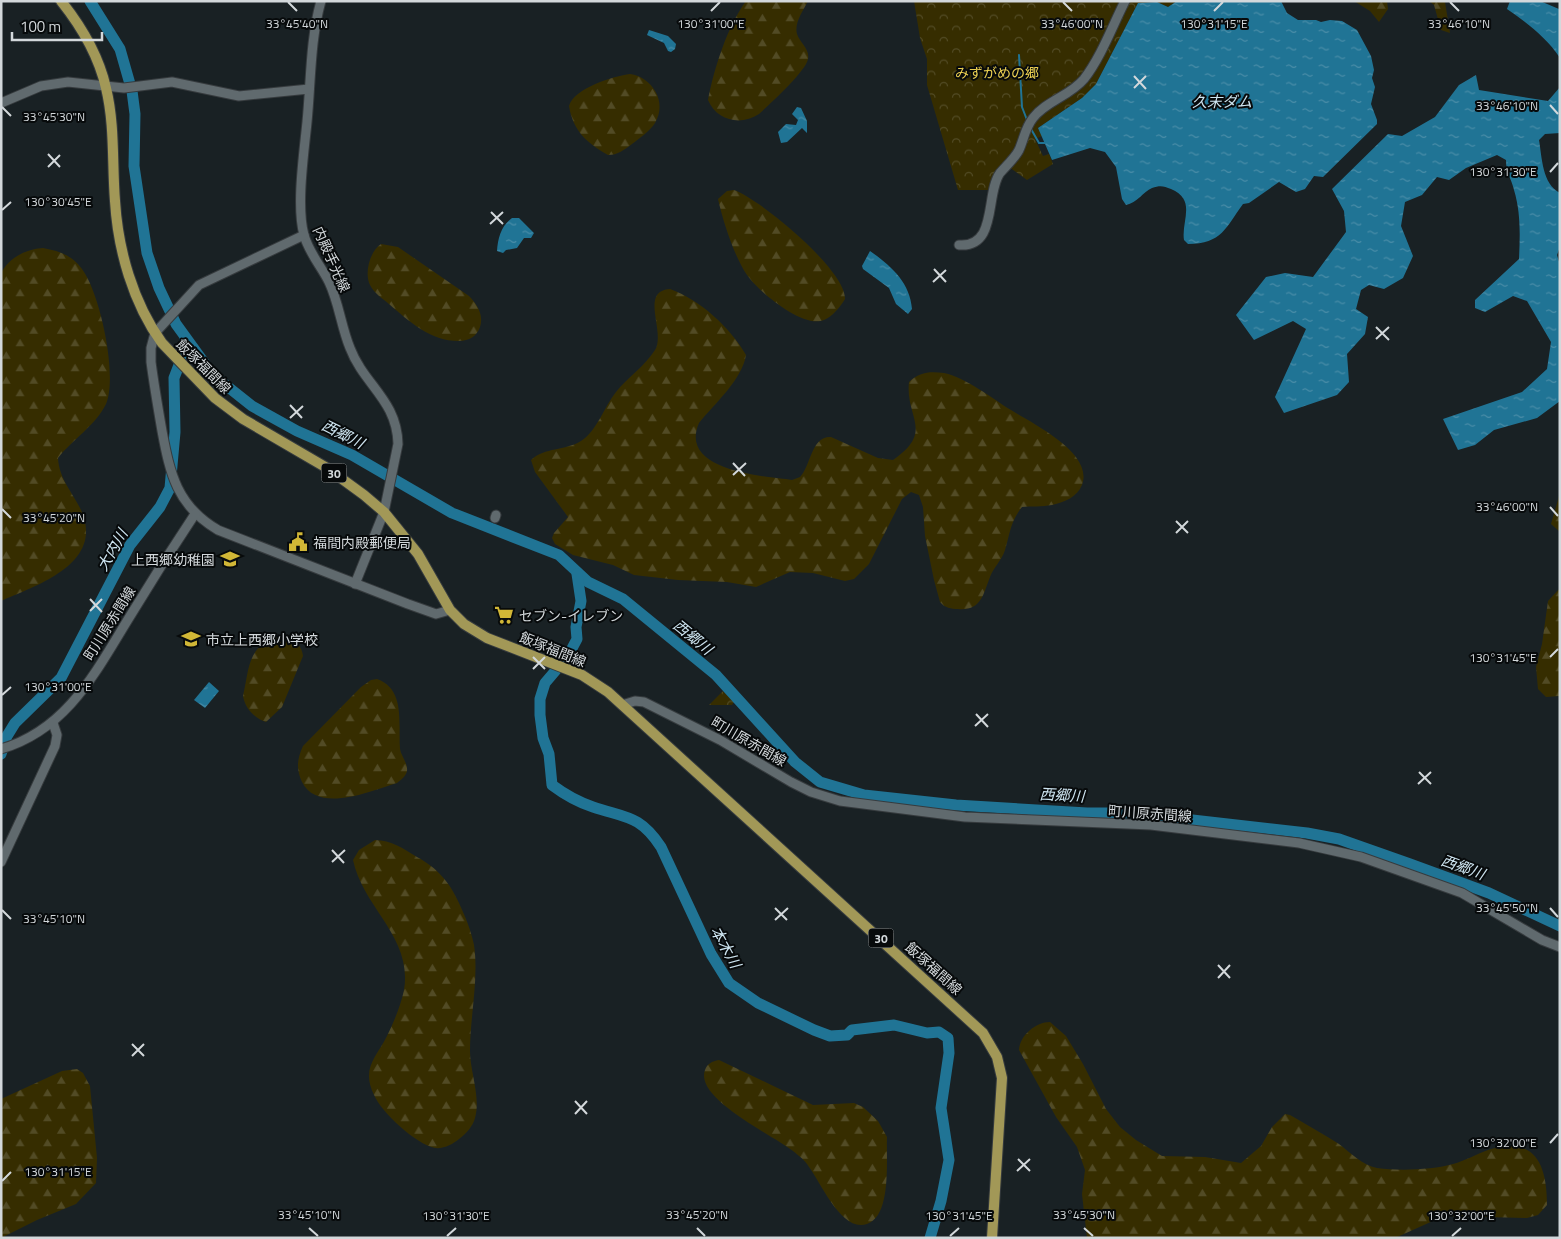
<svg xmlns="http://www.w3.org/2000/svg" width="1561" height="1239" viewBox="0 0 1561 1239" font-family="'Titillium Web','Noto Sans JP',sans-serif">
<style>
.forest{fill:url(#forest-firs)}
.park{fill:url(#park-crowns)}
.water{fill:url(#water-ripples)}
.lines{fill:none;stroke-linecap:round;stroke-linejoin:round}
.stream{stroke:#207495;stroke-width:2}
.river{stroke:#207495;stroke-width:11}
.secondary-casing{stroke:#363b3e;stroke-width:11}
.primary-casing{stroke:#363b3e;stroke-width:12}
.secondary{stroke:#606a6e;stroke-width:9}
.primary{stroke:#a29857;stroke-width:10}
.ticks{fill:none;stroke:#d3d8db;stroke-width:2}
.labels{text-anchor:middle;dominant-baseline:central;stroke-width:4;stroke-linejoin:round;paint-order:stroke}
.shield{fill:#070a0b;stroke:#969a9d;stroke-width:1}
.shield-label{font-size:12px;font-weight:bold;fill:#d3d8db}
.park-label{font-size:14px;fill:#ebd052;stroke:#070a0b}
.street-label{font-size:14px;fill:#d3d8db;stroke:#070a0b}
.poi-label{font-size:14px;fill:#d3d8db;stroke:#070a0b;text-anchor:start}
.water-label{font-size:15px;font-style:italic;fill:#cee5f1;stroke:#070a0b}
.ticks-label{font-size:12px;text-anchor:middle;fill:#d3d8db;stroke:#070a0b;stroke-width:4;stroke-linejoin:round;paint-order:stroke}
</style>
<defs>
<pattern id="forest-firs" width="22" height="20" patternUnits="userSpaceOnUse" patternTransform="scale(1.25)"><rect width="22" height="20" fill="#362d00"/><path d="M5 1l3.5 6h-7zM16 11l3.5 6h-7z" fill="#524b25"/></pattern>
<pattern id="park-crowns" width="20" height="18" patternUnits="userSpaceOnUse" patternTransform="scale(1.25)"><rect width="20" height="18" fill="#362d00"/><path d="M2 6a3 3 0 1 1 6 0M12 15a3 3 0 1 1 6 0" fill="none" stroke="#524b25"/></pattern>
<pattern id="water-ripples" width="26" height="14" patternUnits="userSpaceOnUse" patternTransform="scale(1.25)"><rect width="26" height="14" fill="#207495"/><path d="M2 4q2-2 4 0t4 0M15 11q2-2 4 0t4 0" fill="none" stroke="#4a8da8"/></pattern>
</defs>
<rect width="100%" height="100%" fill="#192124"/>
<g class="forest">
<path d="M746,1H808C803,11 794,23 797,34C800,43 810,49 808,59C806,71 770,104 759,114C741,126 717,121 708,100C714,69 727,27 746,1Z"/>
<path d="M1354,1H1387L1388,9L1379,22L1370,11Z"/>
<path d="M1429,1L1445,2L1450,33L1441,30L1434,5Z"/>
<path d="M630,74C652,77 668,102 655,123C650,131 640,138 632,144C624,150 618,155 608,155C587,143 573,131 569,106C574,88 614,76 630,74Z"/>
<path d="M734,190C760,199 846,270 845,299C841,306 832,317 824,320C803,329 758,291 747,275C734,256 723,221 718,199L727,191Z"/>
<path d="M381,244L398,247L469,296C477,304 484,315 480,327C477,336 469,341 459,341C430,341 410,322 389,304C383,299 374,293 370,285C364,273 370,251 381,244Z"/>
<path d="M43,248C59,251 72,255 82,269C100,293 118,376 106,404C96,425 72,440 58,458C59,479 73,493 81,510C105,563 38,585 1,601V273C10,257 26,249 43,248Z"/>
<path d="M670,289C700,300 730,327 746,355C742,380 715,403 699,423C678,471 763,476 792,480L800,477C811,466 811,436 831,437L878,458L893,460C935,431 905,418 909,382C919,372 930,371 944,373C967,378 991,398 1011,410C1033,424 1094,453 1082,485C1077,497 1065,502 1052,505C1042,507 1031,506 1022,507C1010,522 1010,534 1005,550C1002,560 993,568 990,577C983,595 981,611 958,609C951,609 945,608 940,602L934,580L925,536L923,507L919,495L911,492L902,499L869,564L854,579L845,581L813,573L790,572L756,587L727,582L678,580L634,575L613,565L573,555L555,544L552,538L554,533L568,517L535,472L531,460C545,447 565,451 581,441C597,431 604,407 616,392C627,378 645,366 655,350C666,332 639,291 670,289Z"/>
<path d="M1560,493V532L1551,524Z"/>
<path d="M1560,588V696L1546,697L1538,689L1536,667L1542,644L1548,601Z"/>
<path d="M282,636C292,636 302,645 303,656L282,707L266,722C254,718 245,708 243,696C250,665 247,645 282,636Z"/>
<path d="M377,679C406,689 398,725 400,749C401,756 408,763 407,771C406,776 401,780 397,783C371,791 318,814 302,782C296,769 297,759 303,746L361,687L371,680Z"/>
<path d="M375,840C391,840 404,849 417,857C437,868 449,881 459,903C465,916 471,930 474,945C479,979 470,1016 470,1051C470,1072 481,1097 475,1118C473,1126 466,1134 459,1139C453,1144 444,1149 435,1148C417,1145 381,1112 374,1095C361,1068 376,1058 387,1036C393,1024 401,1005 404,990C413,937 363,908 353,860L359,850Z"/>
<path d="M1050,1022L1066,1036L1083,1064L1106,1109L1120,1127L1136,1140L1162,1156L1205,1157L1241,1163L1261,1146L1272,1127L1285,1114L1290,1115C1306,1124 1323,1134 1339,1144C1351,1153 1362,1165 1377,1168C1398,1171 1433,1170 1453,1164C1465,1161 1476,1154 1488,1150C1535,1135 1547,1164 1547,1205L1538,1215L1527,1218L1444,1216L1395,1238H1087L1082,1194L1085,1170L1077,1147L1056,1117L1019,1050C1020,1035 1036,1022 1050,1022Z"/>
<path d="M719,1060L813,1105L854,1103L863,1107L878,1121L887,1137C886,1158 892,1216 867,1224C842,1233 821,1183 809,1167C805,1160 799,1156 793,1151C775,1136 694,1099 705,1070C707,1064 712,1061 719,1060Z"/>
<path d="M77,1069L83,1073L90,1086L97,1158L96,1183L76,1204L37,1220L1,1238V1099L62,1071Z"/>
</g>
<g class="park">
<path d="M914,1H1177L1168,7L1157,2L1138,3L1096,84L1082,98L1038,128L1042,136L1035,139L1043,156L1049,154L1053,164L1027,180L1009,167L996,190H958L927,85V59L920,38Z"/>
<path d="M723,691L734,702L732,705H709Z"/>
</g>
<g class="water">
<path d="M1177,1H1281L1287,13L1298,20H1316L1321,22L1330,20L1342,21L1357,30L1371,56L1374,70L1372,78L1375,87L1371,104L1377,120V124L1323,177L1314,176L1305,189L1296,192L1279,182L1249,203L1243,204C1226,227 1222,244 1188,244L1184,240C1181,221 1197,200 1171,189C1164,186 1160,185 1152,188C1143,192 1137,203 1126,205L1122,199L1116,167L1105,152L1090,148L1052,160L1038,128L1082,98L1096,84L1138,3L1157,2L1168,7Z"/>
<path d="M1510,1H1540L1559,9L1560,58C1546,37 1527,23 1507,9Z"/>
<path d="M649,30L668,36L676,44L675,49L671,52L668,51L664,43L647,35Z"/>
<path d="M1476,75L1479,90L1548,101L1560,87V133L1545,134L1539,140C1542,157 1542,184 1560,193V247L1557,255L1560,265V401L1537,418L1494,430L1475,445L1458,450L1443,419L1522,392L1547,369L1551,342L1527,301L1513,296L1485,312L1475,308V300L1519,259C1520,236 1521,213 1514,190C1511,177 1506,174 1506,160L1497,155L1466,168L1449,180L1437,177L1422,195L1405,202L1401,226L1413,256L1403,278L1384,289L1369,285L1361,290L1356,309L1368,317L1365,334L1347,354L1349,382L1337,395L1284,413L1275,397L1306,329L1293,321L1254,340L1236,315L1266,277L1285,273L1313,277L1346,232L1344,211L1332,189L1388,134L1402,136L1435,117L1459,85Z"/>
<path d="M797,107L801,108L807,121V133L802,128L787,142L781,143L778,132L786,124L796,125L798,120L792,114Z"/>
<path d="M512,218H519L534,233L531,238H524L517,248L506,250L503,253L497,251C498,238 501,226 512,218Z"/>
<path d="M870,251C890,265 910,282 912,309L908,314L896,304L889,288L863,269L862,266Z"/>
<path d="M209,682L219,691L205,708L194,700Z"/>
</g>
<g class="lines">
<g class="stream">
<path d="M1019,55L1022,107L1027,120"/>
<path d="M1031,129L1039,143H1045"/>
</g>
<g class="river">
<path d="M90,1L120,49L132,91L135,114L134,166L147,253L159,288L176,324L213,375L252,406L297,431L352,455L452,513L559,555L588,582L623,599L716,675L795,762L820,782L864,795L956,805L1087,813H1131L1307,833L1339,839L1410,864L1489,893L1560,926"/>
<path d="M577,574L581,601L576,627L577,639L568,656L545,683L540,699V715L543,738L549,754L552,785C564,794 578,802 593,807C626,818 640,815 661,847L711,954L729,983L758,1003L814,1030L830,1036L847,1035L852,1030L894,1025L927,1033L939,1032L948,1038L949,1053L941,1108L949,1160L941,1201L930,1238"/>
<path d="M1,754L7,736L15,723L61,678L130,545L160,507L170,488L175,432L174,378L184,352L185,339"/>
</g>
<g class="secondary-casing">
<g id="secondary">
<path d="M321,1C310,40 311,82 307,122C304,153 296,206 304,235C309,253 321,266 329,282C339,303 341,326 350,348C364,385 397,400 398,444L384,512L355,584"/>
<path d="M1,103L41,86L68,82L124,88L172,82L239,96L309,89"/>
<path d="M304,235L199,285L155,333L151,348V362C154,385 158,408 162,431C170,474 177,506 218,530L408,604L436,614L450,610"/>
<path d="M959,245C998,248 985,194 1000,173C1006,166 1015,158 1019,150C1024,139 1025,128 1033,118C1046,101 1070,96 1084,79C1101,57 1112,27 1125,1"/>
<path d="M495,518L496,515"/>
<path d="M622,705L635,701L644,702L720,740L791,782L811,792L840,801L965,817L1151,825L1299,843L1361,857L1462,893L1542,940L1560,947"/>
<path d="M1,749C69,729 97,669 132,613C152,580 173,547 195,514"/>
<path d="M1,862L55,746L57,735L53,723"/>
</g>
</g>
<g class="primary-casing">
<path id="primary" d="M61,1C81,26 99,57 106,88C115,125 112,164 115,201C118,250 133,303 162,343L215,398L243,419L327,468L364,495L384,512L418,554L450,610L464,624L487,638L582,675L608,692L983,1033L997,1057L1002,1078L992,1238"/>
</g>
<use href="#secondary" class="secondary"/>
<use href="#primary" class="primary"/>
</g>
<path class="ticks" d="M288,2L297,11M1063,2L1072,11M1450,2L1459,11M711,11L720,2M1214,11L1223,2M1134,76L1146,89M1134,88L1146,76M1550,105L1558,114M2,107L11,116M48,154L60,167M48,167L60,155M1550,172L1558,163M2,210L11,202M491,212L503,224M490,224L503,212M934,269L946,282M933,282L946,270M1376,327L1389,340M1376,339L1389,327M290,405L302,418M290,418L303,406M733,463L745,476M733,475L746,463M1550,507L1558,516M2,509L11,518M1176,521L1188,533M1176,533L1188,521M90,599L102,612M90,611L102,599M533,657L545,669M1550,657L1558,649M533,669L545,657M2,695L11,687M976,714L988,727M975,726L988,714M1419,772L1431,784M1418,784L1431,772M332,850L344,863M332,862L345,850M775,908L787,920M1550,908L1558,917M2,910L11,919M775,920L788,908M1218,965L1230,978M1218,978L1230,965M132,1044L144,1056M132,1056L144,1044M575,1101L587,1114M575,1114L587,1101M1550,1143L1558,1134M1018,1159L1030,1171M1017,1171L1030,1159M2,1181L11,1172M309,1228L318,1236M697,1228L705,1236M1084,1228L1093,1236M447,1236L456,1228M950,1236L959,1228M1452,1236L1461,1228"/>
<defs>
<g id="civic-bare" transform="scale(1.5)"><path d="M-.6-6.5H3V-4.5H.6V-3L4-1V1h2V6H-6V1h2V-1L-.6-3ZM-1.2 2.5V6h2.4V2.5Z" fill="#d1b736" stroke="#070a0b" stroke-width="2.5" paint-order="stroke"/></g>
<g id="school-bare" transform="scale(1.5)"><path d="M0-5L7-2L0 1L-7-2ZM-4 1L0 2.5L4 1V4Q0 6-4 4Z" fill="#d1b736" stroke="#070a0b" stroke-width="2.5" paint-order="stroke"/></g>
<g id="supermarket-bare" transform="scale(1.5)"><path d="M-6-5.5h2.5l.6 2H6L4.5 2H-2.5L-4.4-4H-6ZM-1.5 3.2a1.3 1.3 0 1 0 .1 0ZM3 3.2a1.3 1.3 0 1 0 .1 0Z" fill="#d1b736" stroke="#070a0b" stroke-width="2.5" paint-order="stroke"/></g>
</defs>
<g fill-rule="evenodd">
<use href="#civic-bare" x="298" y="542"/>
<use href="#school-bare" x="230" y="559"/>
<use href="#supermarket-bare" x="504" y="615"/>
<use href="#school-bare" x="191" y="639"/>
</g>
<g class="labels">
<g class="shield">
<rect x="321.5" y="463.5" width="25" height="19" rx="4"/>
<rect x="868.5" y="928.5" width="25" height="19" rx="4"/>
</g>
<g class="shield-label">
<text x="334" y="473">30</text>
<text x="881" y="938">30</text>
</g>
<g class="park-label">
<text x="997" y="72">みずがめの郷</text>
</g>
<g class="street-label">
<text transform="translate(332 259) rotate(66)">内殿手光線</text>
<text transform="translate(204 366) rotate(45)">飯塚福間線</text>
<text transform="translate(109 623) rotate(-58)">町川原赤間線</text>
<text transform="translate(553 649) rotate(22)">飯塚福間線</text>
<text transform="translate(749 741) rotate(30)">町川原赤間線</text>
<text transform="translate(1150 813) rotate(4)">町川原赤間線</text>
<text transform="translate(934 968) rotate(42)">飯塚福間線</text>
</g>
<g class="poi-label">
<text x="313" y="542">福間内殿郵便局</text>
<text x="215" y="559" text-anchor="end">上西郷幼稚園</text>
<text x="519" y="615">セブン-イレブン</text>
<text x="206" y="639">市立上西郷小学校</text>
</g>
<g class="water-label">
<text x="1222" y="101">久末ダム</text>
<text transform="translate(343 434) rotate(27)">西郷川</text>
<text transform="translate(112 550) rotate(-60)">大内川</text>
<text transform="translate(693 637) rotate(39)">西郷川</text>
<text transform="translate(1062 795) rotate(3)">西郷川</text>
<text transform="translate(1463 867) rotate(20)">西郷川</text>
<text transform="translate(726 947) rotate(61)">本木川</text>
</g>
</g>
<g class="ticks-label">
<text x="711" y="28">130°31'00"E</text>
<text x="1214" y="28">130°31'15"E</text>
<text x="297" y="28">33°45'40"N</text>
<text x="1072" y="28">33°46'00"N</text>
<text x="1459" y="28">33°46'10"N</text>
<text x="1507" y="110">33°46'10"N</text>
<text x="54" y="121">33°45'30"N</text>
<text x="1503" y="176">130°31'30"E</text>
<text x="58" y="206">130°30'45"E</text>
<text x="1507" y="511">33°46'00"N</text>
<text x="54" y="522">33°45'20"N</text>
<text x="1503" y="662">130°31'45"E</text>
<text x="58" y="691">130°31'00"E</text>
<text x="1507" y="912">33°45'50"N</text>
<text x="54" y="923">33°45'10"N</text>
<text x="1503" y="1147">130°32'00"E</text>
<text x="58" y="1176">130°31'15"E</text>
<text x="309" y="1219">33°45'10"N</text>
<text x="697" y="1219">33°45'20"N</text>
<text x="1084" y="1219">33°45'30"N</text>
<text x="456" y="1220">130°31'30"E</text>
<text x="959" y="1220">130°31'45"E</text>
<text x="1461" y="1220">130°32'00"E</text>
</g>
<rect width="1561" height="1239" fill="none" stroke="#d3d8db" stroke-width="5"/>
<path d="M12 32v8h90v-8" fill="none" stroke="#d3d8db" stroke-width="2.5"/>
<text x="20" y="32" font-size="15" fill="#d3d8db" stroke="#070a0b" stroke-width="4" paint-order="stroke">100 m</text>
</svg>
